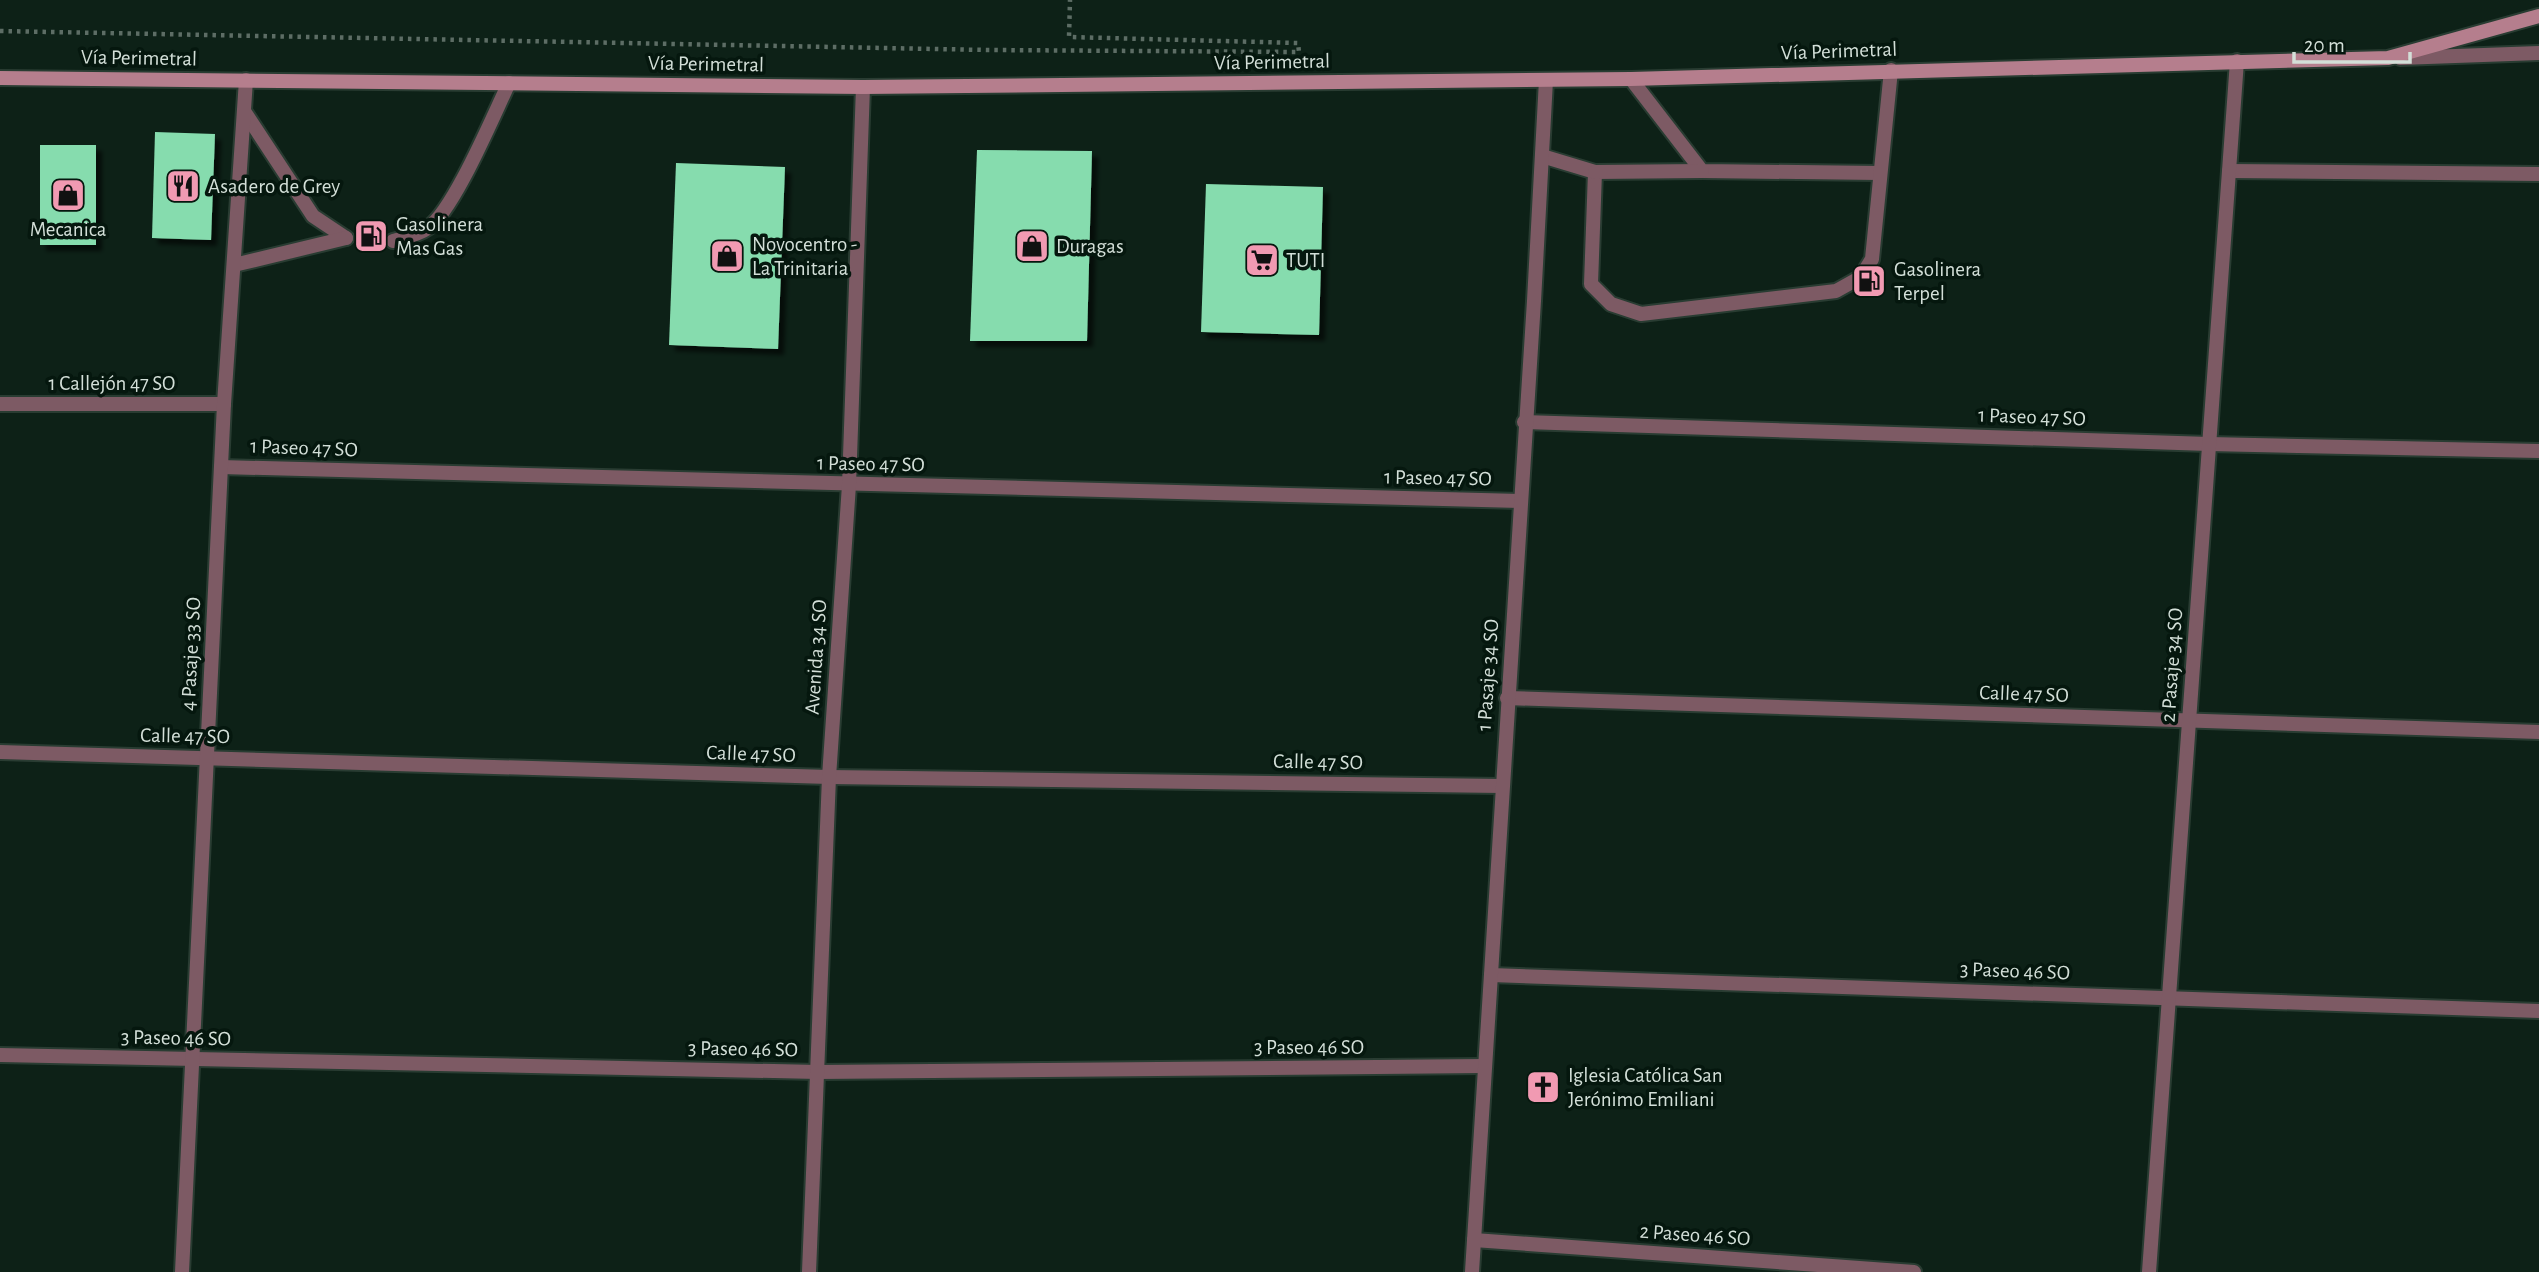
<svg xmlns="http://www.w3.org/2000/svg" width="2539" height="1272" viewBox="0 0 2539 1272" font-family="'Alegreya Sans',sans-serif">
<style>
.building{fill:#86dcae;filter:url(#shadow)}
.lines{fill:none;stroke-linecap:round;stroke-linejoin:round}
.lane-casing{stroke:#293c32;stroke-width:18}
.street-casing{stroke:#293c32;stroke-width:18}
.secondary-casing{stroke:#293c32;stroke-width:18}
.path{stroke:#5d6d65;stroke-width:4.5;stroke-dasharray:3.5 5;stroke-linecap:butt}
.lane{stroke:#7d5a64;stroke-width:14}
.street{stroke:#7d5a64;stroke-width:14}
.secondary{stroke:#b57e8d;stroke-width:14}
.labels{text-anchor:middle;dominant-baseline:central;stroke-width:7;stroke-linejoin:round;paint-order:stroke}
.street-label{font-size:21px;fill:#d3dfd8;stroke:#05170e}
.poi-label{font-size:21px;fill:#d3dfd8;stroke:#05170e;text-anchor:start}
</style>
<defs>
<filter id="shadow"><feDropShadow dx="6" dy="6" stdDeviation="2" flood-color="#0009"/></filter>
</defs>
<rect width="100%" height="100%" fill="#0d2117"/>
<g class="building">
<path d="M155,132L215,134L211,240L152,238Z"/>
<rect x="40" y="145" width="56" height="100"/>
<path d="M977,150L1092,151L1087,341H970Z"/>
<path d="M676,163L785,167L778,349L669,345Z"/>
<path d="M1206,184L1323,187L1319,335L1201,332Z"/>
</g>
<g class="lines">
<g class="lane-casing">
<g id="lane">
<path d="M1631,79L1702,171L1879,173"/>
<path d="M244,111L313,216L346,238"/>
<path d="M1542,156L1595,172L1591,284L1611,304L1641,314L1836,291L1861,277L1872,259L1891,70"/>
<path d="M1595,172L1702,171"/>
<path d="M393,241C404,238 418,235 428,228C454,210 493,116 509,83"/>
<path d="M234,265L346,238"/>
</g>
</g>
<g class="street-casing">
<g id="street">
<path d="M2400,58L2539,53"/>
<path d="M2229,171L2539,174"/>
<path d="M0,404H224"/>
<path d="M1524,422L2209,444L2539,451"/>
<path d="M221,467L1520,501"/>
<path d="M1507,698L2539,732"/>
<path d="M0,752L829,777L1502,786"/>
<path d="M1491,975L2539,1011"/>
<path d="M0,1055L818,1072L1484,1066"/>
<path d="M1474,1240L1914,1272"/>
<path d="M182,1272L224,404L246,80"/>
<path d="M809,1272L829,777L849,485L863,87"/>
<path d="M1472,1272L1534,301L1546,80"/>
<path d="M2149,1272L2237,61"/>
</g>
</g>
<g class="secondary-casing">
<path id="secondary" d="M0,78L863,87L1631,79L2388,58L2539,16"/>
</g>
<path class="path" d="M0,31L988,50L1299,52L1298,43L1069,37L1070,0"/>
<use href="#lane" class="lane"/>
<use href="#street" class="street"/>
<use href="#secondary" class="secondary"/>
</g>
<defs>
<g id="restaurant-square" transform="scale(1.75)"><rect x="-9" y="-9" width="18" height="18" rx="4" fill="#f19ab2" stroke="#05170e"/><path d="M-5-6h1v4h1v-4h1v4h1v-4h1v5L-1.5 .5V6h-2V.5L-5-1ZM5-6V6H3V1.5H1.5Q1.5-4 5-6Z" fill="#111"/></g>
<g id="shop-square" transform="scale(1.75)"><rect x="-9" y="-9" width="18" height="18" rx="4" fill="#f19ab2" stroke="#05170e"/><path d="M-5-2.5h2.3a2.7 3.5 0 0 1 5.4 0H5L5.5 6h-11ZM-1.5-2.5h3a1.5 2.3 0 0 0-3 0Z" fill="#111"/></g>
<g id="fuel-square" transform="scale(1.75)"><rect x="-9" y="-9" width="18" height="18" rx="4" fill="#f19ab2" stroke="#05170e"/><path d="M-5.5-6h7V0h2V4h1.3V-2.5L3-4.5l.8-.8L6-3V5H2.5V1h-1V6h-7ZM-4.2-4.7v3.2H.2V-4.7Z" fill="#111"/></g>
<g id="supermarket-square" transform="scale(1.75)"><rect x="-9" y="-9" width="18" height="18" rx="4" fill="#f19ab2" stroke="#05170e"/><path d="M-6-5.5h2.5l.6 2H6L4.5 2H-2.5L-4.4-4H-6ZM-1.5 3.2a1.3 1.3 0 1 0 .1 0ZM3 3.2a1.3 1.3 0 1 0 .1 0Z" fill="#111"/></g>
<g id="church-square" transform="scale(1.75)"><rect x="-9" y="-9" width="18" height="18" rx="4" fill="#f19ab2" stroke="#05170e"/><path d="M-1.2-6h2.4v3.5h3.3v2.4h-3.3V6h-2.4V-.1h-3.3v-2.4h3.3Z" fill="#111"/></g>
</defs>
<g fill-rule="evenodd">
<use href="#restaurant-square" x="183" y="186"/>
<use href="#shop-square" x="68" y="195"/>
<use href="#fuel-square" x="371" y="236"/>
<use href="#shop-square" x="1032" y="246"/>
<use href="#shop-square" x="727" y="256"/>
<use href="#supermarket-square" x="1262" y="260"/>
<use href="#fuel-square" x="1869" y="281"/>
<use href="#church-square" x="1543" y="1087"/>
</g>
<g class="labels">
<g class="street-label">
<text transform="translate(1839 51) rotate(-2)">Vía Perimetral</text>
<text transform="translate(139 58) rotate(1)">Vía Perimetral</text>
<text transform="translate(1272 62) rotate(-1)">Vía Perimetral</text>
<text transform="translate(706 64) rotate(1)">Vía Perimetral</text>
<text x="112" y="383">1 Callejón 47 SO</text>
<text transform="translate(2032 417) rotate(2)">1 Paseo 47 SO</text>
<text transform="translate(304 448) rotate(2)">1 Paseo 47 SO</text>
<text transform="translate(871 464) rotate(1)">1 Paseo 47 SO</text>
<text transform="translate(1438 478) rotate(1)">1 Paseo 47 SO</text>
<text transform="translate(191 654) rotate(-87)">4 Pasaje 33 SO</text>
<text transform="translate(816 657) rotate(-86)">Avenida 34 SO</text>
<text transform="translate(2172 665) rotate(-86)">2 Pasaje 34 SO</text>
<text transform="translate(1488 675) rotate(-86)">1 Pasaje 34 SO</text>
<text transform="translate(2024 694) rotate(2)">Calle 47 SO</text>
<text transform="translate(185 736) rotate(1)">Calle 47 SO</text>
<text transform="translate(751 754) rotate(2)">Calle 47 SO</text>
<text transform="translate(1318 762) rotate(1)">Calle 47 SO</text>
<text transform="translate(2015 971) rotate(2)">3 Paseo 46 SO</text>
<text transform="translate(176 1038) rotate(1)">3 Paseo 46 SO</text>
<text x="1309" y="1047">3 Paseo 46 SO</text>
<text transform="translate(743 1049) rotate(1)">3 Paseo 46 SO</text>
<text transform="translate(1695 1235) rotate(4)">2 Paseo 46 SO</text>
</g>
<g class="poi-label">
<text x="208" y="186">Asadero de Grey</text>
<text x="396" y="224">Gasolinera<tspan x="396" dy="24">Mas Gas</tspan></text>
<text x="68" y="229" text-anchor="middle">Mecanica</text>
<text x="752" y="244">Novocentro -<tspan x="752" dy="24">La Trinitaria</tspan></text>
<text x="1056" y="246">Duragas</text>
<text x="1286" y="260">TUTI</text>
<text x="1894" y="269">Gasolinera<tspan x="1894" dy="24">Terpel</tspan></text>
<text x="1568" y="1075">Iglesia Católica San<tspan x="1568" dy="24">Jerónimo Emiliani</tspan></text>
</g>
</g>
<path d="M2294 52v10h116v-10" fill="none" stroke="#d3dfd8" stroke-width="3.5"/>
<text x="2304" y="52" font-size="21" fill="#d3dfd8" stroke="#05170e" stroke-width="5" paint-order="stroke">20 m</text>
</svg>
